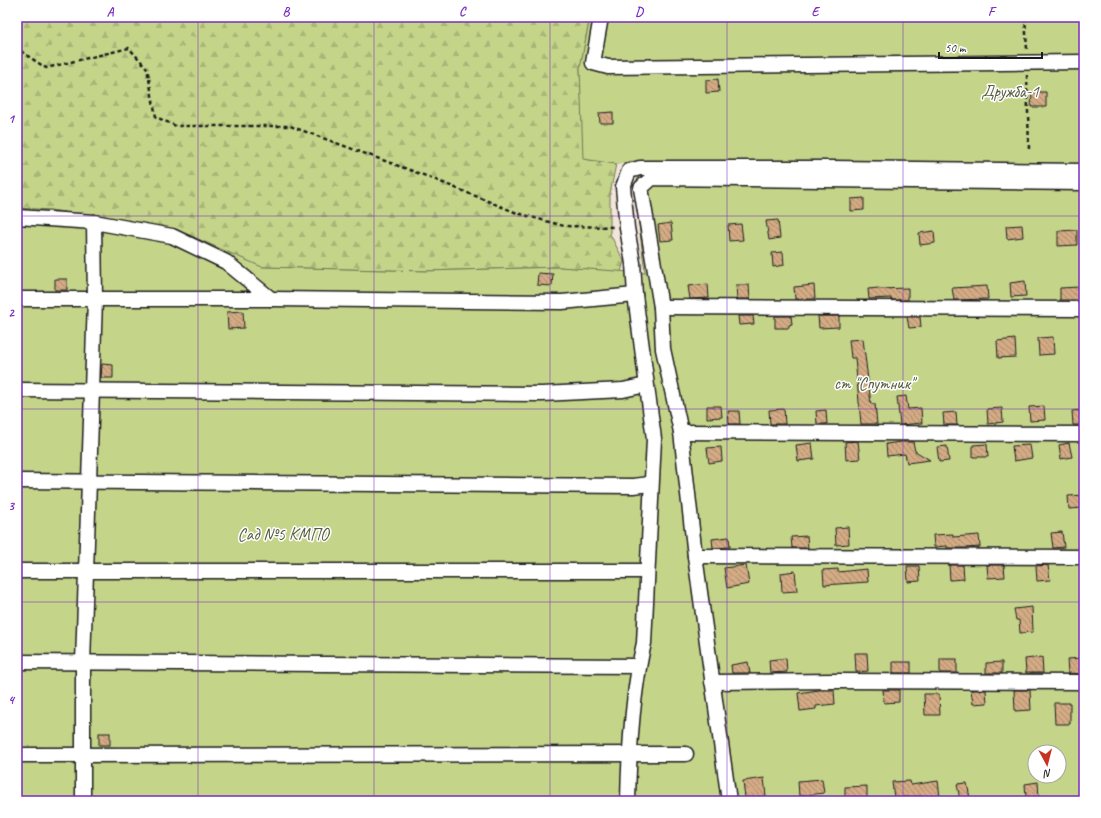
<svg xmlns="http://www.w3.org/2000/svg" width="1101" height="818" viewBox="0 0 1101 818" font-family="Caveat,sans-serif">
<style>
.forest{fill:url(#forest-firs);stroke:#707853}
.green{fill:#c4d58a;stroke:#707853;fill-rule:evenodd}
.building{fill:url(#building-back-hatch);stroke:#1c1c1c}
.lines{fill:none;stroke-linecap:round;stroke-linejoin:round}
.minor-casing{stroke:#1c1c1c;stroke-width:17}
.path{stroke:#1c1c1c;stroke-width:2.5;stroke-dasharray:4 3;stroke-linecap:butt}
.minor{stroke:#fff;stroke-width:14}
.grid{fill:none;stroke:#7b2cbf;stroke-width:1;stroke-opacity:0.55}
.labels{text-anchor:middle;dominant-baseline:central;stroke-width:3;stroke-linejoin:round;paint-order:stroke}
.park-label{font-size:17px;fill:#575d42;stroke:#fff}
.neatline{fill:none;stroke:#7b2cbf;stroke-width:1.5}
.grid-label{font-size:13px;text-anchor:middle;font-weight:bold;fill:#7b2cbf}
</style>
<defs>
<pattern id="forest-firs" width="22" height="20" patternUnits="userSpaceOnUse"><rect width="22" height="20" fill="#c4d58a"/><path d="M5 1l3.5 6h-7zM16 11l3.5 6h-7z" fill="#a8b676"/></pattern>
<pattern id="building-back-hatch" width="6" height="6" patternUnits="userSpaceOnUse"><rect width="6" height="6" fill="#d3ab84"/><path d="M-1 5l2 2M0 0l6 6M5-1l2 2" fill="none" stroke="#aa8a6b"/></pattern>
</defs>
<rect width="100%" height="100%" fill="#f2e6da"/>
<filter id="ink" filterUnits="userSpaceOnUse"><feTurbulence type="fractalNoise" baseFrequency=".025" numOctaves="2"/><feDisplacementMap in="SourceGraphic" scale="8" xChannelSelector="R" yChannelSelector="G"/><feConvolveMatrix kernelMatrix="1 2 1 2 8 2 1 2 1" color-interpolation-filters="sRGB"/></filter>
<g filter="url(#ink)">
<path class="forest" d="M17,17H590L580,68L584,159L616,164L610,194V234L624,261L621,272L559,267L426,271L261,267L175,229L50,210L17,208Z"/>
<g class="green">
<path d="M590,17H1084V165L639,162L616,164L583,159L580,68Z"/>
<path d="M641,174L1084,176V801H17V208L50,210L175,229L262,267L426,271L559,267L645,273L634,184ZM1035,752H1059V776H1035Z"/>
</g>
<g class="building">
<path d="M718,79L719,92L706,93V80Z"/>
<path d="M1032,92H1046V107H1031Z"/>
<path d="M613,112V123H600L599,113Z"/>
<path d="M864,198V210L851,211V199Z"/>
<path d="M778,220L780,238L769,240L766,221Z"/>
<path d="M671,223L673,240L660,241L658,225Z"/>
<path d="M741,224L743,240L729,241L728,225Z"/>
<path d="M1022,225L1023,237L1007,239L1006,226Z"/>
<path d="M1077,230V245L1058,246V231Z"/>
<path d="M934,231L935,243L920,245L919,233Z"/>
<path d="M783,252L784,265L773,267L772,253Z"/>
<path d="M538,273L553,274L552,286L537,285Z"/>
<rect x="55" y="279" width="12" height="11"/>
<path d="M1025,281L1026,296L1011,297L1010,283Z"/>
<path d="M708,284L709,298L690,299L688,286Z"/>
<path d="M736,285H749L750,299H737Z"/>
<path d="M814,285L815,299H795L794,287Z"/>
<path d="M987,286L988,299L954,300L952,288Z"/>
<path d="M1079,287L1080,300H1060V288Z"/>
<path d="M879,288V289L908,288V300H891V298L869,299L868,289Z"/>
<path d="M243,311L244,328L228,329L227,312Z"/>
<path d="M738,316H753L754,324L739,325Z"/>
<path d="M775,316H791L792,324L789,325V328H775Z"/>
<path d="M818,316H839V327L819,328Z"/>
<path d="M907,317H920L921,327L909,328Z"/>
<path d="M1053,337L1054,354L1039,355L1038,338Z"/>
<path d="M863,339L871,404H875L877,424H861L855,358H851L849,340Z"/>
<path d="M1015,339L1016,357L998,358L997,341Z"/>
<path d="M102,364L113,365V378H101Z"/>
<path d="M906,396L908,409L921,408L922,423L900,425L897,397Z"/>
<path d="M707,406H721L722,417L707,418Z"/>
<path d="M1044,406L1045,420L1030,421L1029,407Z"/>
<path d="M1002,408L1003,422L988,424L987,409Z"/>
<path d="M784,409L785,424H770L769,410Z"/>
<path d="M826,410L827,424H817L816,411Z"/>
<path d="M1084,410V425H1073L1072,411Z"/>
<path d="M728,411H739L740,424H729Z"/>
<path d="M956,412L957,425H944L943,413Z"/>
<path d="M858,441L860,459L846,460L845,442Z"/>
<path d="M901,442H913L915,451L930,460L907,463L905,454L887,456L886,444Z"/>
<path d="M812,443L814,459L798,461L796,445Z"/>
<path d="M1069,443L1072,457L1061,459L1059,445Z"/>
<path d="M987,444L988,457H973V445Z"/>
<path d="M1030,445L1032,458L1014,461L1012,446Z"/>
<path d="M947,446L949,461L939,462L937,447Z"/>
<path d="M721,447L722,461L709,463L707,448Z"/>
<path d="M1084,495V508L1069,509L1068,496Z"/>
<path d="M848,527L849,544L836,545L835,528Z"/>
<path d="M1062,532L1064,547L1053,548L1051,533Z"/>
<path d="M953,534V537L979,535L980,547L966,548H947V546L934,547L933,535Z"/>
<path d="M807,536L808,548H792L791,537Z"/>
<path d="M729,537L730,547L713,548L712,539Z"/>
<path d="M746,565L749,584L727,588L724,568Z"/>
<path d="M949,565H963L964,579L950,580Z"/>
<path d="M987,565H1004L1005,577L988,578Z"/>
<path d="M1048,565L1050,580L1037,581L1036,566Z"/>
<path d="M907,566H919L920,581L908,582Z"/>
<path d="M838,569V572L867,569L868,582L824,585L823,570Z"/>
<path d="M795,571L797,591L782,592L781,573Z"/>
<path d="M1032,607L1033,632L1020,633L1019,620H1016L1014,609Z"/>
<path d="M855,653H867L868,671L856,672Z"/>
<path d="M1042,657L1043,673H1026L1025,659Z"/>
<path d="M786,658L787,672L770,673L769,660Z"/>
<path d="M1084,658V674L1068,673L1067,659Z"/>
<rect x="940" y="659" width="17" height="14"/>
<path d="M748,662L750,673H732L731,665Z"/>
<rect x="893" y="662" width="18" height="11"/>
<path d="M1002,662V673H986V663Z"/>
<path d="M819,690H834L835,704L816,706V709L800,711L798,693Z"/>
<path d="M883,690H899V702L884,703Z"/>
<path d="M971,690H986L987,703L973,704Z"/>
<path d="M1014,690H1030L1031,710L1015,711Z"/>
<path d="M924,694H939L940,715H925Z"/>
<path d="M1054,703H1070V724H1055Z"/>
<rect x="99" y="733" width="11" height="12"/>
<path d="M764,778L766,796L745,798L743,781Z"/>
<path d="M822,779L824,793L799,796L798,781Z"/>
<path d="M910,781L911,785L938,781L940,797L921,799V796L894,798L892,782Z"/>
<path d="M1038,782L1039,797L1026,798L1025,784Z"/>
<path d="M967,783L970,798L960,800L957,784Z"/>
<path d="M867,786V800L845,801V787Z"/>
</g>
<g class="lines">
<g class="minor-casing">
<g id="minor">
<path d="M601,17L593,63L608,67L1084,62"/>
<path d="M17,217L94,222L172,236L226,262L271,299"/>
<path d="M17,299H271L562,302L635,295"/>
<path d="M661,307L1084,309"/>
<path d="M17,390L542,394L623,390L646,385"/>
<path d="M681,432L1084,434"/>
<path d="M17,481L633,486L650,484"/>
<path d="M695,556L1084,557"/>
<path d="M17,571H646"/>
<path d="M17,662L638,666"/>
<path d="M712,682L834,681L1084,682"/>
<path d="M17,755L686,754"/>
<path d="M83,801V663L95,299L94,222"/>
<path d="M628,801C629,748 632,694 644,643L654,439L635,295L633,263L627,228L623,187L629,171L640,168H832L1084,171"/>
<path d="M729,801L695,556L681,432L663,349L661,307L641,188L652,178L1084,183"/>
</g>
</g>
<g class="path">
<path d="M1025,17L1027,50"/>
<path d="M17,45L22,52L46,68L129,48L147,68L156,117L176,126H290L426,176L517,213L564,226L615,227"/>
<path d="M1027,75L1029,150"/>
</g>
<use href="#minor" class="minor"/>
</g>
</g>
<path class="grid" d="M198,17V801M374,17V801M550,17V801M727,17V801M903,17V801M17,216H1084M17,409H1084M17,602H1084"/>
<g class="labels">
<g class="park-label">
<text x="1010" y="91">Дружба-1</text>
<text x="874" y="383">ст "Спутник"</text>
<text x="283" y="534">Сад №5 КМПО</text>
</g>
</g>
<rect width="1101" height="818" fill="none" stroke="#fff" stroke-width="44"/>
<g transform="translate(1047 764) rotate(173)"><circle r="19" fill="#ffffff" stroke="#a4a4a4"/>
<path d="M0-3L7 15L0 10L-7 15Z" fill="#c8321e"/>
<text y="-6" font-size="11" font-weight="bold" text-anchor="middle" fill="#1c1c1c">N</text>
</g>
<path d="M939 52v6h103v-6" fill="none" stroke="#1c1c1c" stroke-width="2"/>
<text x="945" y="52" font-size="12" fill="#1c1c1c" stroke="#ffffff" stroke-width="3" paint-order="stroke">50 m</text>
<rect x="22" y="22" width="1057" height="774" class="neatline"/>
<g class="grid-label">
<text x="110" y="16">A</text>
<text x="286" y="16">B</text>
<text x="462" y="16">C</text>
<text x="639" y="16">D</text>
<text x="815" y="16">E</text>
<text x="991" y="16">F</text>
<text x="11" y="123">1</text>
<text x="11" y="317">2</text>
<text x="11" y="510">3</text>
<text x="11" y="704">4</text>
</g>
</svg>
